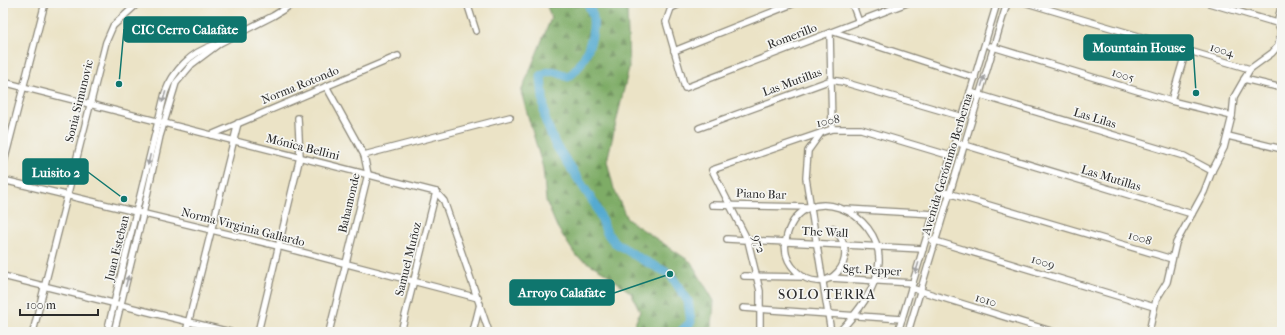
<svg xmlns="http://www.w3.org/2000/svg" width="1285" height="335" viewBox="0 0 1285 335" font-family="'IM FELL French Canon',serif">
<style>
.forest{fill:url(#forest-firs);stroke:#546c48}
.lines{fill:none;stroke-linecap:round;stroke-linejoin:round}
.river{stroke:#54aad0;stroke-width:9}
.minor-casing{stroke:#8b8778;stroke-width:8}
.minor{stroke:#fff;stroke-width:5.5}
.oneway{fill:#a0a0a0}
.labels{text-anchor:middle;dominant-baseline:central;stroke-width:3.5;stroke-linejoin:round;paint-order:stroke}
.street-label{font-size:12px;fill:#2b2b2b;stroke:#f6f6f2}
.quarter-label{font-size:14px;letter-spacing:1px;fill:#2b2b2b;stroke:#f6f6f2}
.leader{fill:none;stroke:#0f766e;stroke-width:1.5}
.callout-dot{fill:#0f766e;stroke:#f6f6f2;stroke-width:1.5}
.callout{fill:#0f766e;stroke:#0f766e;stroke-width:1.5}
.callout-label{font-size:13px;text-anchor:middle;font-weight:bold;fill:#fff}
</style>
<defs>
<pattern id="forest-firs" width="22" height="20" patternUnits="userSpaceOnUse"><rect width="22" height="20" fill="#7eac66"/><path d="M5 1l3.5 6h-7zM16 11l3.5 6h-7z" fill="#678c54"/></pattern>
</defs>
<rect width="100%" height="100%" fill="#f6f6f2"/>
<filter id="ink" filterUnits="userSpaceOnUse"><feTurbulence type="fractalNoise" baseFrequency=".025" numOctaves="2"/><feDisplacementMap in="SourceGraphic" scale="8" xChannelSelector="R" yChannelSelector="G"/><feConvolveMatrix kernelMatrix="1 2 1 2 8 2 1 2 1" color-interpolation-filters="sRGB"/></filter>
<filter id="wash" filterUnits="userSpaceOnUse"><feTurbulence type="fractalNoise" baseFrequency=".012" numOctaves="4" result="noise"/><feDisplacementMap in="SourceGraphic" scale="16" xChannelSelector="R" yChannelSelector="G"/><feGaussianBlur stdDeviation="0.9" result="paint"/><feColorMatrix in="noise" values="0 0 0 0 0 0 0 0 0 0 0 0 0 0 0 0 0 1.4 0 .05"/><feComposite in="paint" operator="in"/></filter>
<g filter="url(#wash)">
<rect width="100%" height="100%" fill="#ebe3c6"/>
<path class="forest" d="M546,3H627L629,68L607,161L614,189L627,219L691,262L714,301L712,328L708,332H632L640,311L631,293L604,272L576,256L557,227L546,201L543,168L521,92L551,18Z"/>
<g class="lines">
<path class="river" d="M588,3C589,8 593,13 593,18C595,38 584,66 568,77C557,72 551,68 541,76L545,119L555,144L596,206L607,233L614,242L641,259L670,274L688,301L691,322L680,332"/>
</g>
</g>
<g filter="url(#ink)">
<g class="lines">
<g class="minor-casing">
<g id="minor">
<path d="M467,3L476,31"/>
<path d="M852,3L859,22"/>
<path d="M1027,3L1250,69"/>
<path d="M1209,3L1277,23"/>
<path d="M671,8L666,22L685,88L907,3"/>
<path d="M671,8L682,3"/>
<path d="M834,32L975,78"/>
<path d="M830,33L832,129"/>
<path d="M990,46L1171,101L1232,116"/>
<path d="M674,51L795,3"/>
<path d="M1244,79L1282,88"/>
<path d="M3,82L436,192L444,201L489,332"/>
<path d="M326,86L364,155L368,174L329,332"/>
<path d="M970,92L1184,156L1212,171"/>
<path d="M1171,101L1186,51"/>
<path d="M699,128L831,80L843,82L963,117"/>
<path d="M821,133L808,151L806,178L831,332"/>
<path d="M211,135L398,56"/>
<path d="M1228,136L1282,149"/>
<path d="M955,142L1192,214"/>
<path d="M364,155L510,117"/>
<path d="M3,166L45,3"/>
<path d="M3,180L278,246L478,298"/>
<path d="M941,191L1172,259"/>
<path d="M712,205L809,207"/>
<path d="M846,209L934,214"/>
<path d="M833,228C865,258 826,301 796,271C786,261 783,249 787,235C804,178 881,211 879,262C877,289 857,313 839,332"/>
<path d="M727,239L923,249"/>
<path d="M932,240L1154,307"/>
<path d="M3,276L230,332"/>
<path d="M744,276L804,277"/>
<path d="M830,278L913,283"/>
<path d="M911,288L1054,332"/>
<path d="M743,308L902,319"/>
<path d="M33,332L106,42L113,26L138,3"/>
<path d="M107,332L165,93C173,71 191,52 214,45"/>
<path d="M114,332L143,214L160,136L176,83L192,64L220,43L273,16L294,3"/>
<path d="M186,332L238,123"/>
<path d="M258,332L300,157L298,118"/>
<path d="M401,332L436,192"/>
<path d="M473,332L480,304"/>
<path d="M760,332V291L748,241L712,170L832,129H861L951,156"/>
<path d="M898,332L997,3"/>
<path d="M908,332L1007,3"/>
<path d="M1149,332L1156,300L1167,282L1176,243L1204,192L1212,171L1224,148L1232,116L1234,97L1250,69L1272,53L1278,46L1281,31C1275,20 1280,15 1282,3"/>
</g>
</g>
<use href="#minor" class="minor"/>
</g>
<defs><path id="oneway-solid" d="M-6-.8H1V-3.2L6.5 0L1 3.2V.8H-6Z"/></defs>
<g class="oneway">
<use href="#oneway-solid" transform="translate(983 81) rotate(-73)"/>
<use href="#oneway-solid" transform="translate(164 97) rotate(107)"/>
<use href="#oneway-solid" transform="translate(149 160) rotate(103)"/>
<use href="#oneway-solid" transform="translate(917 268) rotate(107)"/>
<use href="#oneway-solid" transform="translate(127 281) rotate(-76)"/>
</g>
</g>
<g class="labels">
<g class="street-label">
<text transform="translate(792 36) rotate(-21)">Romerillo</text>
<text transform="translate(1222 50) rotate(16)">1004</text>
<text transform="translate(1123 75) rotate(17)">1005</text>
<text transform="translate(792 82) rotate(-20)">Las Mutillas</text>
<text transform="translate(300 85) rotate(-22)">Norma Rotondo</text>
<text transform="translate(79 101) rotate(-76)">Sonia Simunovic</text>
<text transform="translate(1095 118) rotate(17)">Las Lilas</text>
<text transform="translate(828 121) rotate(-11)">1008</text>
<text transform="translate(303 147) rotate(14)">Mónica Bellini</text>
<text transform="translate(947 164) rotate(-73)">Avenida Gerónimo Berberna</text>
<text transform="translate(1111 178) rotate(17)">Las Mutillas</text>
<text transform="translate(761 194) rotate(2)">Piano Bar</text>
<text transform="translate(349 203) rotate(-77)">Bahamonde</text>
<text transform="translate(243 227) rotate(14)">Norma Virginia Gallardo</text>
<text transform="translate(825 232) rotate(3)">The Wall</text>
<text transform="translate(1140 238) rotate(16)">1008</text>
<text transform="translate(759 244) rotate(72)">972</text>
<text transform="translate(117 248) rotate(-76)">Juan Esteban</text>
<text transform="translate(408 259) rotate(-76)">Samuel Muñoz</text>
<text transform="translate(1043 262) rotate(17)">1009</text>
<text transform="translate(872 270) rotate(3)">Sgt. Pepper</text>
<text transform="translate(986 300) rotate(17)">1010</text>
</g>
<g class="quarter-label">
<text x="827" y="294">SOLO TERRA</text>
</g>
</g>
<path class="leader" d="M119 84L124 29M1196 93L1193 47M124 199L88 172M670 274L614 293"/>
<g class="callout-dot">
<circle cx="119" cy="84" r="4"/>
<circle cx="1196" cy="93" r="4"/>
<circle cx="124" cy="199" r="4"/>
<circle cx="670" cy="274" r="4"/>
</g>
<g class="callout">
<rect x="124" y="17" width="122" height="25" rx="4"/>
<rect x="1084" y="35" width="109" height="25" rx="4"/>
<rect x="23" y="159" width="65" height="25" rx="4"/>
<rect x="510" y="280" width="104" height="25" rx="4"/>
</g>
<g class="callout-label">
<text x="185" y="34">CIC Cerro Calafate</text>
<text x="1139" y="52">Mountain House</text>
<text x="56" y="177">Luisito 2</text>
<text x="562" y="297">Arroyo Calafate</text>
</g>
<rect width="1285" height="335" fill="none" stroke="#f6f6f2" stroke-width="16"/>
<path d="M20 309v6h78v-6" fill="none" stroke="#2b2b2b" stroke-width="2"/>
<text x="26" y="309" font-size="12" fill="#2b2b2b" stroke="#f6f6f2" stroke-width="3" paint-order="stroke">100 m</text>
</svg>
